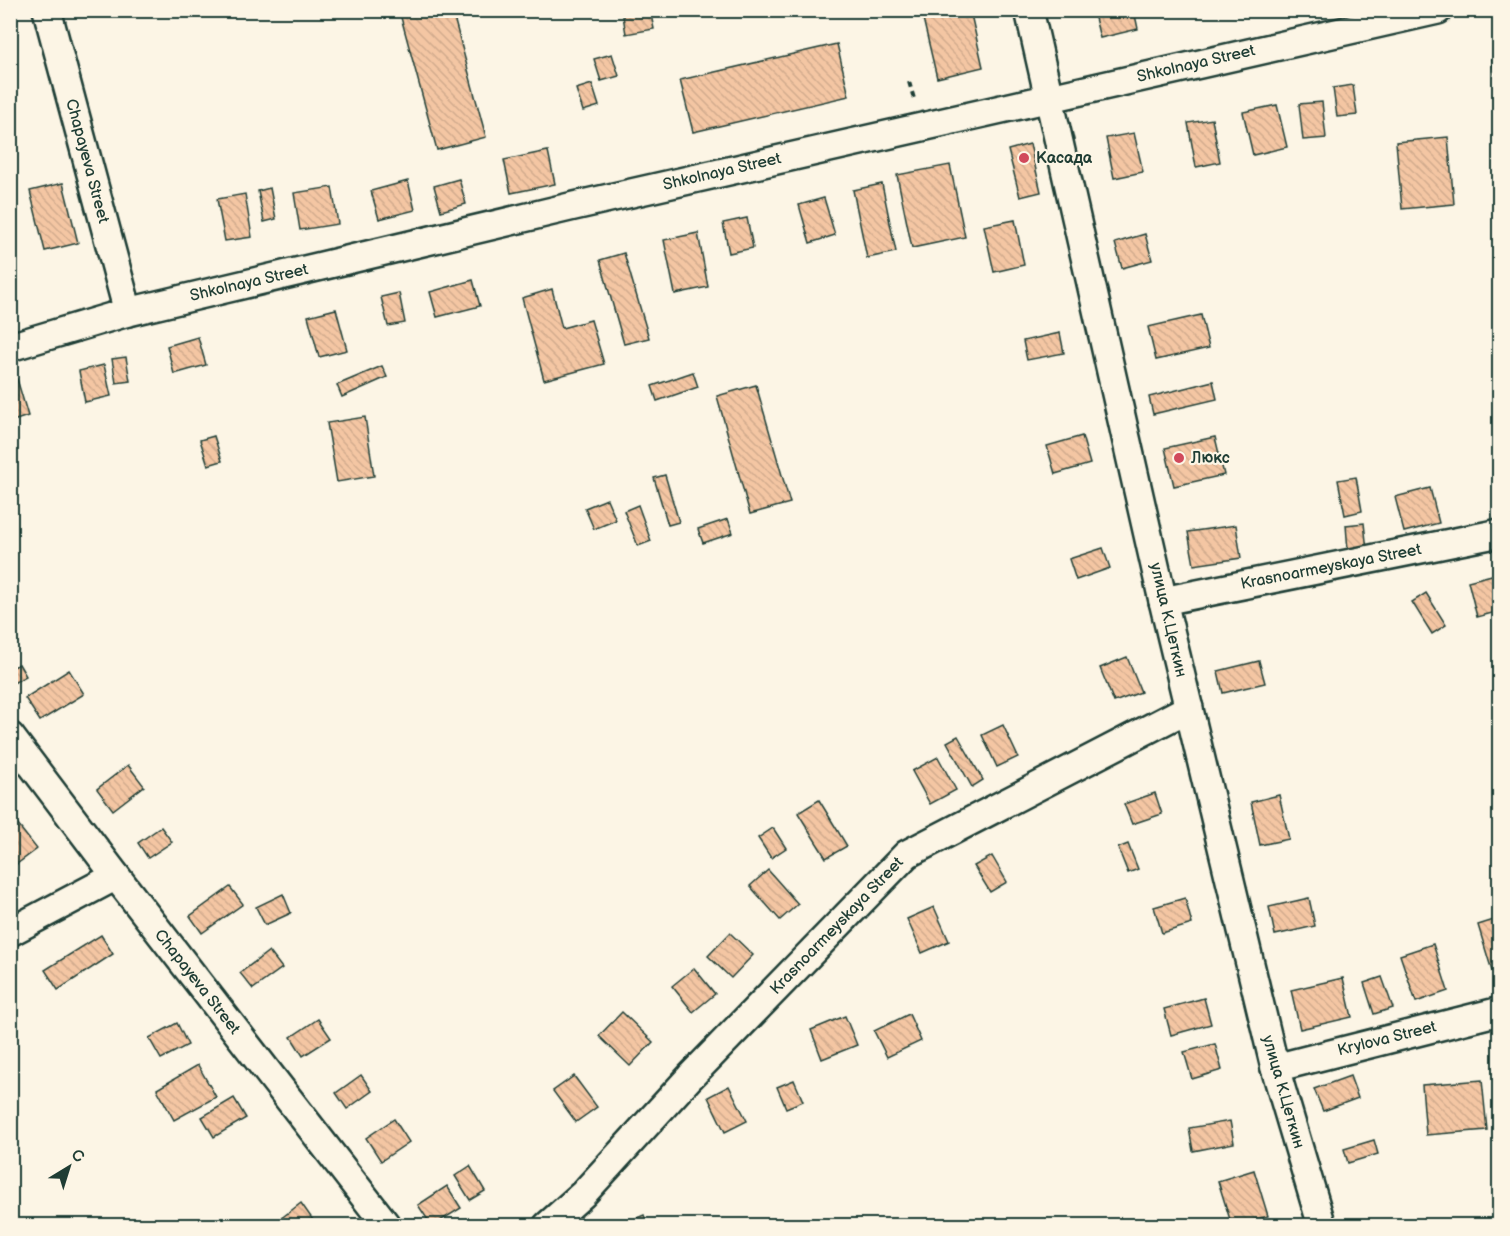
<svg xmlns="http://www.w3.org/2000/svg" width="1510" height="1236" viewBox="0 0 1510 1236" font-family="'Balsamiq Sans',sans-serif">
<style>
.building{fill:url(#building-back-hatch);stroke:#1f3d34;stroke-width:1.5}
.lines{fill:none;stroke-linecap:round;stroke-linejoin:round}
.street-casing{stroke:#1f3d34;stroke-width:32}
.path{stroke:#1f3d34;stroke-width:4;stroke-dasharray:6 4.5;stroke-linecap:butt}
.street{stroke:#fcf5e5;stroke-width:27}
.poi-dot{fill:#d1495b;stroke:#fcf5e5;stroke-width:2}
.labels{text-anchor:middle;dominant-baseline:central;stroke-width:4.5;stroke-linejoin:round;paint-order:stroke}
.street-label{font-size:16px;fill:#1f3d34;stroke:#fcf5e5}
.poi-label{font-size:16px;font-weight:bold;fill:#1f3d34;stroke:#fcf5e5;text-anchor:start}
</style>
<defs>
<pattern id="building-back-hatch" width="6" height="6" patternUnits="userSpaceOnUse" patternTransform="scale(1.5)"><rect width="6" height="6" fill="#f4c6a3"/><path d="M-1 5l2 2M0 0l6 6M5-1l2 2" fill="none" stroke="#d1ab8d"/></pattern>
</defs>
<rect width="100%" height="100%" fill="#fcf5e5"/>
<filter id="ink" filterUnits="userSpaceOnUse"><feTurbulence type="fractalNoise" baseFrequency=".0167" numOctaves="2"/><feDisplacementMap in="SourceGraphic" scale="12" xChannelSelector="R" yChannelSelector="G"/><feConvolveMatrix kernelMatrix="1 2 1 2 8 2 1 2 1" color-interpolation-filters="sRGB"/></filter>
<g filter="url(#ink)">
<g class="building">
<path d="M399,10H452L486,137L437,150Z"/>
<path d="M622,10H650L654,29L626,34Z"/>
<path d="M921,10H970L983,67L937,78Z"/>
<path d="M1093,10H1134L1138,29L1100,38Z"/>
<path d="M837,44L849,96L693,132L680,80Z"/>
<path d="M612,54L619,76L601,81L594,59Z"/>
<path d="M1500,59V96H1498L1492,60Z"/>
<path d="M592,84L599,106L583,111L576,89Z"/>
<path d="M1353,85L1357,115L1337,117L1333,88Z"/>
<path d="M1322,102L1326,138L1303,140L1299,104Z"/>
<path d="M1277,105L1287,147L1253,155L1243,112Z"/>
<path d="M1212,119L1220,162L1196,167L1188,123Z"/>
<path d="M1134,133L1143,172L1114,178L1106,138Z"/>
<path d="M1448,137L1454,204L1402,209L1396,142Z"/>
<path d="M1030,144L1041,192L1020,197L1008,150Z"/>
<path d="M548,151L555,184L511,193L504,160Z"/>
<path d="M950,165L965,237L912,248L897,175Z"/>
<path d="M459,179L466,204L441,211L434,186Z"/>
<path d="M408,181L415,210L379,219L371,191Z"/>
<path d="M63,183L78,243L45,251L30,191Z"/>
<path d="M882,184L896,252L867,258L853,190Z"/>
<path d="M332,187L338,224L300,230L294,193Z"/>
<path d="M270,188L276,219L264,222L258,191Z"/>
<path d="M245,194L252,237L225,241L217,199Z"/>
<path d="M824,198L835,235L810,243L799,205Z"/>
<path d="M747,218L753,248L729,253L723,223Z"/>
<path d="M1015,220L1024,265L994,272L984,226Z"/>
<path d="M698,233L708,287L675,294L664,240Z"/>
<path d="M1145,234L1152,260L1122,268L1115,243Z"/>
<path d="M624,253L649,338L624,344L600,260Z"/>
<path d="M473,280L480,306L437,317L430,292Z"/>
<path d="M552,289L562,328L591,320L604,364L544,380L522,298Z"/>
<path d="M399,293L405,323L388,326L381,297Z"/>
<path d="M336,309L347,350L319,357L308,316Z"/>
<path d="M1201,315L1209,348L1156,360L1148,327Z"/>
<path d="M1060,333L1064,353L1027,360L1023,341Z"/>
<path d="M198,337L206,365L174,374L167,346Z"/>
<path d="M126,357L130,381L116,383L112,359Z"/>
<path d="M104,365L111,396L85,402L79,371Z"/>
<path d="M382,366L387,377L342,397L337,385Z"/>
<path d="M693,372L698,387L657,401L652,386Z"/>
<path d="M17,379L28,416L10,422V381Z"/>
<path d="M1213,381L1217,399L1153,414L1149,397Z"/>
<path d="M756,385L790,503L750,514L717,396Z"/>
<path d="M365,417L374,476L337,482L327,423Z"/>
<path d="M214,436L222,461L208,465L200,440Z"/>
<path d="M1082,436L1090,464L1055,474L1047,446Z"/>
<path d="M1215,437L1224,475L1174,486L1165,448Z"/>
<path d="M665,475L679,522L668,525L654,478Z"/>
<path d="M1356,477L1362,511L1345,515L1338,480Z"/>
<path d="M1430,488L1439,523L1404,532L1395,497Z"/>
<path d="M607,499L616,520L594,529L585,508Z"/>
<path d="M638,505L651,541L638,546L624,511Z"/>
<path d="M728,519L733,533L703,543L698,529Z"/>
<path d="M1364,523L1367,550L1348,551L1346,525Z"/>
<path d="M1236,525L1241,558L1194,565L1188,532Z"/>
<path d="M1103,548L1110,568L1076,580L1069,559Z"/>
<path d="M1496,574L1500,588V611L1477,617L1468,581Z"/>
<path d="M1426,593L1446,625L1432,634L1412,602Z"/>
<path d="M1127,657L1141,692L1114,702L1100,668Z"/>
<path d="M1259,661L1265,683L1223,693L1218,671Z"/>
<path d="M19,664L26,676L10,685V669Z"/>
<path d="M69,670L84,694L40,721L25,698Z"/>
<path d="M1003,725L1018,757L997,767L982,735Z"/>
<path d="M958,736L983,780L972,787L947,742Z"/>
<path d="M938,757L956,790L930,804L912,771Z"/>
<path d="M128,765L144,786L113,810L97,789Z"/>
<path d="M1155,793L1162,814L1132,824L1124,804Z"/>
<path d="M1279,795L1289,839L1260,845L1251,802Z"/>
<path d="M819,800L847,846L826,858L798,813Z"/>
<path d="M10,815L37,849L10,869Z"/>
<path d="M161,827L172,842L148,858L138,843Z"/>
<path d="M773,828L786,848L771,858L758,838Z"/>
<path d="M1128,844L1138,869L1128,873L1118,848Z"/>
<path d="M992,856L1007,882L990,892L974,866Z"/>
<path d="M768,870L798,904L780,920L750,886Z"/>
<path d="M230,887L243,904L202,933L190,916Z"/>
<path d="M283,894L291,913L265,925L256,907Z"/>
<path d="M1185,898L1192,924L1162,933L1154,907Z"/>
<path d="M1309,898L1315,926L1275,935L1269,907Z"/>
<path d="M934,907L949,941L922,953L907,919Z"/>
<path d="M1500,918V969L1492,971L1478,925Z"/>
<path d="M730,933L753,955L731,978L708,956Z"/>
<path d="M101,935L113,954L58,990L45,970Z"/>
<path d="M1433,944L1448,991L1416,1002L1400,955Z"/>
<path d="M269,951L282,968L253,989L240,973Z"/>
<path d="M694,968L715,994L693,1012L672,986Z"/>
<path d="M1382,977L1393,1008L1374,1014L1364,983Z"/>
<path d="M1343,978L1352,1017L1300,1029L1291,990Z"/>
<path d="M1204,998L1211,1024L1171,1035L1164,1009Z"/>
<path d="M622,1012L653,1042L630,1066L599,1036Z"/>
<path d="M909,1014L921,1041L887,1057L874,1031Z"/>
<path d="M845,1016L857,1045L822,1059L811,1030Z"/>
<path d="M318,1019L331,1038L303,1056L291,1037Z"/>
<path d="M177,1023L188,1045L161,1059L149,1038Z"/>
<path d="M1215,1044L1222,1070L1192,1079L1184,1052Z"/>
<path d="M198,1065L216,1097L174,1120L157,1089Z"/>
<path d="M361,1075L372,1091L347,1109L336,1093Z"/>
<path d="M574,1076L597,1107L576,1122L553,1091Z"/>
<path d="M1350,1076L1358,1098L1323,1111L1314,1089Z"/>
<path d="M794,1080L803,1101L786,1108L777,1087Z"/>
<path d="M1482,1080L1487,1130L1426,1135L1422,1085Z"/>
<path d="M729,1086L747,1121L725,1132L708,1097Z"/>
<path d="M234,1098L246,1118L214,1137L202,1117Z"/>
<path d="M394,1119L409,1142L381,1161L366,1138Z"/>
<path d="M1230,1121L1234,1143L1193,1151L1189,1128Z"/>
<path d="M1374,1140L1378,1154L1348,1163L1344,1149Z"/>
<path d="M470,1166L485,1191L470,1200L455,1176Z"/>
<path d="M1254,1170L1268,1216L1232,1226L1218,1181Z"/>
<path d="M447,1186L461,1208L432,1226L418,1205Z"/>
<path d="M301,1203L313,1220L306,1226H271Z"/>
<path d="M644,1215L648,1226H618Z"/>
</g>
<g class="lines">
<g class="street-casing">
<g id="street">
<path d="M47,10L128,312"/>
<path d="M1029,10L1163,601L1275,1068L1322,1226"/>
<path d="M10,347L128,312L574,206L1438,10"/>
<path d="M1163,601L1500,533"/>
<path d="M10,736L116,876L387,1226"/>
<path d="M10,932L116,876"/>
<path d="M1275,1068L1500,1011"/>
<path d="M547,1226L583,1194L690,1077L907,854L1189,708"/>
</g>
</g>
<path class="path" d="M909,82L915,102"/>
<use href="#street" class="street"/>
</g>
</g>
<g class="poi-dot">
<circle cx="1024" cy="158" r="6"/>
<circle cx="1179" cy="458" r="6"/>
</g>
<g class="labels">
<g class="street-label">
<text transform="translate(1196 64) rotate(-13)">Shkolnaya Street</text>
<text transform="translate(87 161) rotate(75)">Chapayeva Street</text>
<text transform="translate(722 172) rotate(-13)">Shkolnaya Street</text>
<text transform="translate(249 283) rotate(-13)">Shkolnaya Street</text>
<text transform="translate(1331 567) rotate(-11)">Krasnoarmeyskaya Street</text>
<text transform="translate(1168 620) rotate(77)">улица К.Цеткин</text>
<text transform="translate(837 926) rotate(-46)">Krasnoarmeyskaya Street</text>
<text transform="translate(197 982) rotate(52)">Chapayeva Street</text>
<text transform="translate(1387 1039) rotate(-14)">Krylova Street</text>
<text transform="translate(1283 1092) rotate(74)">улица К.Цеткин</text>
</g>
<g class="poi-label">
<text x="1036" y="158">Касада</text>
<text x="1191" y="458">Люкс</text>
</g>
</g>
<rect width="1510" height="1236" fill="none" stroke="#fcf5e5" stroke-width="36"/>
<rect x="18" y="18" width="1474" height="1200" fill="none" stroke="#1f3d34" stroke-width="2" filter="url(#ink)"/>
<g transform="translate(69 1167) rotate(38)" stroke="#fcf5e5" stroke-width="4.5" paint-order="stroke">
<path d="M0-4.5L10 22L0 15L-10 22Z" fill="#1f3d34"/>
<text y="-9" font-size="16" font-weight="bold" text-anchor="middle" fill="#1f3d34">С</text>
</g>
</svg>
